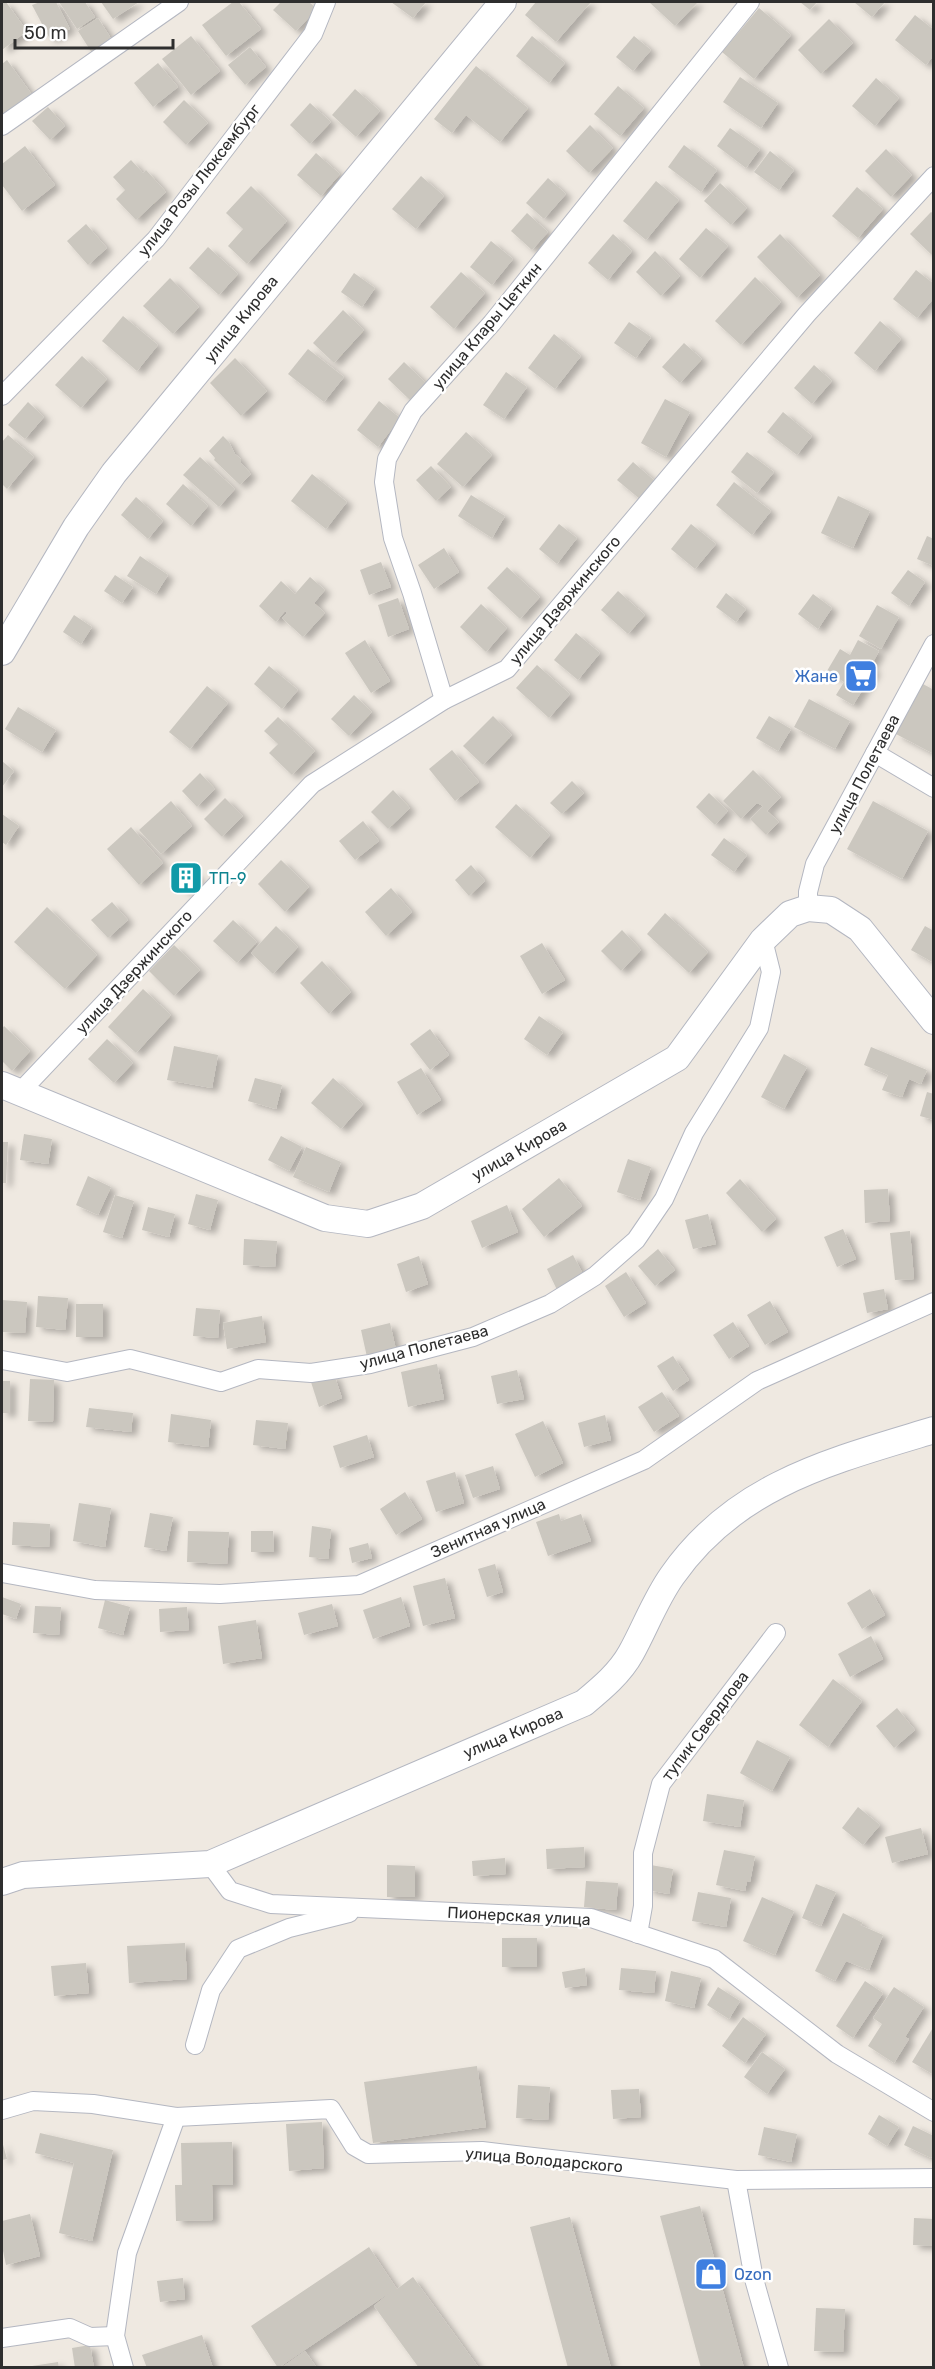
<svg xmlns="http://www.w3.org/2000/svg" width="935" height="2369" viewBox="0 0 935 2369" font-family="Rubik,sans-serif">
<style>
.building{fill:#cbc7bf;filter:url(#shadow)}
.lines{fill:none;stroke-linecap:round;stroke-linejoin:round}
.minor-casing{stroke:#b4b7c1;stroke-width:20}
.secondary-casing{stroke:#b4b7c1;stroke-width:28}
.minor{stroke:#fff;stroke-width:18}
.secondary{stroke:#fff;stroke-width:26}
.labels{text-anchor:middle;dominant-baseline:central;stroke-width:5;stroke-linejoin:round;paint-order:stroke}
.street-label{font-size:16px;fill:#2e2e2e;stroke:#fff}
.shop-label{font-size:16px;fill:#366cbe;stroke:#fff;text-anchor:end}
.culture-label{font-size:16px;fill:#0d838f;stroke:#fff;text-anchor:start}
</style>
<defs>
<filter id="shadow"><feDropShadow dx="6" dy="4" stdDeviation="3" flood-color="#0004"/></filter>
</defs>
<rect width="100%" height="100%" fill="#efe9e1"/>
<g class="building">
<path d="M6,2L27,31L2,50V3Z"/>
<path d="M40,2H56L70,29L50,39L32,5Z"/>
<path d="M59,2H85L95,17L77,29Z"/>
<path d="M101,2H139L113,19Z"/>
<path d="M233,2H239L261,29L226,56L202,25Z"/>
<path d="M281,2H309L317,9L296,31L273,10Z"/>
<path d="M391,2H426L413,18Z"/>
<path d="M536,2H591L556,42L525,15Z"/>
<path d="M649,2H698L675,26Z"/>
<path d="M800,2H817L810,10Z"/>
<path d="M854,2H885L872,17Z"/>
<path d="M759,8L791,35L754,79L722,52Z"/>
<path d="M915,15L934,30V55L926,65L895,40Z"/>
<path d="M98,18L112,40L92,53L78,31Z"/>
<path d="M829,19L853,43L821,74L798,50Z"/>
<path d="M191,36L220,71L191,95L162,59Z"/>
<path d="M532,36L565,63L549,83L516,56Z"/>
<path d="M634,36L651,50L633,71L616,57Z"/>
<path d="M250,47L266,67L245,85L228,65Z"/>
<path d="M7,60L33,96L4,116L2,112V64Z"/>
<path d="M158,63L178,87L153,107L134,83Z"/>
<path d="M476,66L528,108L500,142L466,115L452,133L434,119Z"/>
<path d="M740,77L778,103L761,128L723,102Z"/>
<path d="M876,78L899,98L875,126L852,106Z"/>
<path d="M618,86L644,108L620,136L594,114Z"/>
<path d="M355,89L380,111L356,137L332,115Z"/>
<path d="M184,100L208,123L186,145L163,122Z"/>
<path d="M310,103L331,122L310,144L290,125Z"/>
<path d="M48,107L65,126L50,140L32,121Z"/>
<path d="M590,125L613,148L589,173L566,151Z"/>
<path d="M730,128L760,149L746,168L717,146Z"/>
<path d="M684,145L717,170L701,192L668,167Z"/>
<path d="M25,146L55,185L22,211L2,185V164Z"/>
<path d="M886,149L912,175L891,197L865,171Z"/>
<path d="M770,151L794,170L779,190L754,172Z"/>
<path d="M316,153L340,174L321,196L297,175Z"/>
<path d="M131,160L143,173L146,170L166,192L136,220L116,199L125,190L113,177Z"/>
<path d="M421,176L444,196L416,229L392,209Z"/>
<path d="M548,178L566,194L544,219L526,203Z"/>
<path d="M656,181L679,200L646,240L623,221Z"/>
<path d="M720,183L747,208L731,225L704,201Z"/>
<path d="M251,186L287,221L247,264L228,246L243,229L226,213Z"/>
<path d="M857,187L883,209L858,238L832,216Z"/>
<path d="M931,212L934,214V257L910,234Z"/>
<path d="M527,213L548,232L532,250L511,231Z"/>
<path d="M86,224L107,248L88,265L67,241Z"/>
<path d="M706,228L728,246L700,278L679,259Z"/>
<path d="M613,234L632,251L608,280L588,263Z"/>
<path d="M780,234L820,275L797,298L757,257Z"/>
<path d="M491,241L513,259L492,285L470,267Z"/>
<path d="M208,247L238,274L219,295L189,268Z"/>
<path d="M655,251L680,276L661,296L636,272Z"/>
<path d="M916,270L934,284V298L917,318L893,299Z"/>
<path d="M461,272L485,293L454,329L430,307Z"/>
<path d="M354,273L375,288L362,307L341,292Z"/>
<path d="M755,277L781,302L741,345L715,321Z"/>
<path d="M170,278L199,307L173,334L143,306Z"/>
<path d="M343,310L364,330L334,363L313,343Z"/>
<path d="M123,316L158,345L137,371L102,341Z"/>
<path d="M880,321L901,339L875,371L854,353Z"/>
<path d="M629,322L651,337L636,358L614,343Z"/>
<path d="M554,334L581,356L555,389L528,368Z"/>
<path d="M684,343L702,359L680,383L662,367Z"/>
<path d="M308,349L344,377L324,402L288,374Z"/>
<path d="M82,356L107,379L81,408L55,385Z"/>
<path d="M235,358L267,391L241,416L210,383Z"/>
<path d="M404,362L426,383L410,400L388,379Z"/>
<path d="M814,365L832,381L812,404L794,388Z"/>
<path d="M506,372L527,387L504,419L483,405Z"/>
<path d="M665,399L690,412L666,457L641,443Z"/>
<path d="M379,401L400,418L378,447L357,430Z"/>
<path d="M28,402L44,417L25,439L8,425Z"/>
<path d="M783,412L812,436L797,455L767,432Z"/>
<path d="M466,432L492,455L463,487L437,464Z"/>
<path d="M8,435L34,457L7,489L2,484V442Z"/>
<path d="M223,436L229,442L235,454L241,459V463L251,474L240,485L214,460L215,458L209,451Z"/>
<path d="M747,452L774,472L757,493L731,472Z"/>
<path d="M200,457L235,489L219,507L183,475Z"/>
<path d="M633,462L656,482L641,500L617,480Z"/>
<path d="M431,466L451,487L436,501L416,480Z"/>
<path d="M312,474L347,502L326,529L291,501Z"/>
<path d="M734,482L771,511L752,535L716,505Z"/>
<path d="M183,484L208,506L191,526L166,504Z"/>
<path d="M471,495L505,516L492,538L458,516Z"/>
<path d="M838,496L870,511L853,548L821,533Z"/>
<path d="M136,497L163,521L148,539L121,515Z"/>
<path d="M559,524L577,538L557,564L539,549Z"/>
<path d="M691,524L716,544L695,569L671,549Z"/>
<path d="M927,536L934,539V566L917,559Z"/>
<path d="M444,548L459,572L434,589L418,565Z"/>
<path d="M140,556L168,575L156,594L127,576Z"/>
<path d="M381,562L391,587L369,595L360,570Z"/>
<path d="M507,567L540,597L520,619L487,588Z"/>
<path d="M908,570L925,582L909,606L891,593Z"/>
<path d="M115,575L133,587L122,603L104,591Z"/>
<path d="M310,577L325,590L314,603L325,613L303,637L282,618L287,613L285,611L276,622L259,606L281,581L295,594Z"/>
<path d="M618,591L645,615L628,634L601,610Z"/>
<path d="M726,593L746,609L736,622L716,607Z"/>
<path d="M813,594L832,608L818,629L798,614Z"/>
<path d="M398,598L409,629L388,637L378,605Z"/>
<path d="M481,604L507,628L486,652L460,627Z"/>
<path d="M877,605L899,617L881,649L859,636Z"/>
<path d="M74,615L92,627L81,644L63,632Z"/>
<path d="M576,633L600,653L578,680L554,660Z"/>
<path d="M365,640L390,681L371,693L345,653Z"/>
<path d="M858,640L879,651L871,666L854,657L875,670L853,705L836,695L844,682L827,671L840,649L850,655Z"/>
<path d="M537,665L570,694L549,718L516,688Z"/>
<path d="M269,666L298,690L282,709L254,684Z"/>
<path d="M923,684L934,690V754L896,734Z"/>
<path d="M207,686L228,703L190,749L169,732Z"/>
<path d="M354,695L372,712L349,736L331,719Z"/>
<path d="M809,699L850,721L835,749L794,727Z"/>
<path d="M18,707L56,730L42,752L5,729Z"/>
<path d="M493,716L512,735L483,765L463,746Z"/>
<path d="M769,716L791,729L778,751L756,738Z"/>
<path d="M278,717L315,751L292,775L269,753L278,744L264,731Z"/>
<path d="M452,750L479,782L455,801L429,769Z"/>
<path d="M2,761L14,771L2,787Z"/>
<path d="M753,770L781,797L767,811L779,822L766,835L750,819L763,806L757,803L741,819L723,801Z"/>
<path d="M200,773L215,789L197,807L182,791Z"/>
<path d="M572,781L584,793L562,814L550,803Z"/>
<path d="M393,790L410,808L388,829L371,812Z"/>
<path d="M709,793L728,811L715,825L696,807Z"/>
<path d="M225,798L243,816L222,837L204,819Z"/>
<path d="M171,801L192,826L161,854L139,830Z"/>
<path d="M873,801L928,831L902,879L847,849Z"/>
<path d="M516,804L550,835L530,858L495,827Z"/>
<path d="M2,814L19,826L6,845L2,842Z"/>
<path d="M363,821L379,841L355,860L339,841Z"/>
<path d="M131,827L163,863L139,885L107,849Z"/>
<path d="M724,838L747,855L734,872L711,855Z"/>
<path d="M281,860L309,887L285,912L258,884Z"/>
<path d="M185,864L200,879L186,892L172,876Z"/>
<path d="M471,865L485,881L469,896L455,880Z"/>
<path d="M391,888L412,912L386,936L365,912Z"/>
<path d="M112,902L128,920L108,938L91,920Z"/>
<path d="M47,907L97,955L65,989L14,942Z"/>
<path d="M665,913L708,952L689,973L647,934Z"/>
<path d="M233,920L257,942L237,963L213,941Z"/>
<path d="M276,926L298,947L273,974L251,953Z"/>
<path d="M925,926L934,931V963L911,950Z"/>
<path d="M622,930L641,950L621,971L601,951Z"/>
<path d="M542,943L565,980L542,994L520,956Z"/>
<path d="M174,945L200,970L174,996L149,971Z"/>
<path d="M322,961L351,992L329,1014L300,983Z"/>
<path d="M143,989L171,1015L136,1053L108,1027Z"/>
<path d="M539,1016L563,1032L547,1055L524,1039Z"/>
<path d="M4,1026L30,1051L12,1071L2,1061V1029Z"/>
<path d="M430,1029L449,1055L430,1070L410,1044Z"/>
<path d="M107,1039L133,1063L114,1083L88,1059Z"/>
<path d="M174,1046L218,1055L212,1088L167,1080Z"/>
<path d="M871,1047L927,1070L921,1084L909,1079L902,1097L882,1090L888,1075L864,1065Z"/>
<path d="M784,1054L807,1067L784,1109L761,1097Z"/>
<path d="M421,1068L441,1100L417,1115L397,1082Z"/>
<path d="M255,1078L282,1085L276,1109L248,1101Z"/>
<path d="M333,1078L363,1104L341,1129L311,1103Z"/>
<path d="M927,1092L934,1094V1120L920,1116Z"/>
<path d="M24,1134L52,1139L48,1164L20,1160Z"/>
<path d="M281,1136L302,1147L289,1171L268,1160Z"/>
<path d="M2,1142H8L6,1183H2Z"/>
<path d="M306,1147L341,1162L329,1192L293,1177Z"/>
<path d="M628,1159L651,1167L640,1200L617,1192Z"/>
<path d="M88,1176L111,1187L98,1215L76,1205Z"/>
<path d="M559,1178L582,1206L544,1237L522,1209Z"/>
<path d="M740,1179L776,1219L762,1232L726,1193Z"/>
<path d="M888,1189L890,1221L865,1223L864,1190Z"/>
<path d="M196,1194L218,1200L210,1230L188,1224Z"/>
<path d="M115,1195L134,1201L122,1238L103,1232Z"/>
<path d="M507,1205L518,1232L482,1248L471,1221Z"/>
<path d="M148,1207L175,1214L169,1237L142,1230Z"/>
<path d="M708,1214L716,1244L693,1249L685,1220Z"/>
<path d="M843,1229L856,1259L837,1267L824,1237Z"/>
<path d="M910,1231L914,1279L895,1280L890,1233Z"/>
<path d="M244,1239L277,1241L275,1267L243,1265Z"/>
<path d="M658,1249L675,1270L655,1286L638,1266Z"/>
<path d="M573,1255L586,1280L559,1294L547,1269Z"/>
<path d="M419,1256L428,1284L406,1292L397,1264Z"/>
<path d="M626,1272L646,1303L624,1317L605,1286Z"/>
<path d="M884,1289L888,1309L867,1313L863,1293Z"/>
<path d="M38,1296L68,1298L65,1330L36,1327Z"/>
<path d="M2,1300L27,1302L25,1333L2,1332Z"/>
<path d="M770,1301L788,1332L765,1345L747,1315Z"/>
<rect x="76" y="1304" width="27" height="33"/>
<path d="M196,1308L220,1310L218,1338L193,1336Z"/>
<path d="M262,1316L266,1342L227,1349L223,1323Z"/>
<path d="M733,1322L749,1346L729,1359L713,1335Z"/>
<path d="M390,1323L396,1350L367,1357L361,1330Z"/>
<path d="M673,1356L689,1380L673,1391L657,1366Z"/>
<path d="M437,1364L444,1399L408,1407L401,1372Z"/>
<path d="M517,1370L524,1399L497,1404L491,1376Z"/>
<path d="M334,1374L342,1398L319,1407L311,1382Z"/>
<path d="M30,1379L54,1380L53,1422L28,1421Z"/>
<rect x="2" y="1381" width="8" height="32"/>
<path d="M662,1392L679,1416L654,1432L638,1407Z"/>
<path d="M89,1408L133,1413L131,1432L86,1427Z"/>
<path d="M171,1414L211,1420L208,1447L168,1442Z"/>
<path d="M605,1415L611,1440L584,1447L578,1423Z"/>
<path d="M256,1420L288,1423L285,1449L253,1445Z"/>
<path d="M543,1421L563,1463L535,1477L515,1434Z"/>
<path d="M367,1435L374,1457L340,1468L333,1446Z"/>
<path d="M493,1466L500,1489L473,1498L465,1475Z"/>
<path d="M455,1472L464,1503L436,1512L426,1481Z"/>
<path d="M405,1492L422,1519L396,1535L380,1509Z"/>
<path d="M79,1503L111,1508L105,1547L73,1541Z"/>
<path d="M150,1513L173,1517L166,1551L144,1547Z"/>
<path d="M559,1514L561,1521L581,1514L591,1541L548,1556L536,1522Z"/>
<path d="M13,1522L50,1524L49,1547L12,1545Z"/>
<path d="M312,1526L331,1529L328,1559L309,1557Z"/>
<path d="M188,1531L229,1532L227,1564L187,1562Z"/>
<path d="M251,1531H273L274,1552H251Z"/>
<path d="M368,1543L372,1558L352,1563L349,1548Z"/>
<path d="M495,1564L503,1592L487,1597L478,1569Z"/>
<path d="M445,1578L455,1618L423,1626L413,1586Z"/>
<path d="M870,1589L885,1615L862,1629L847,1603Z"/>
<path d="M2,1597L21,1604L16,1619L2,1614Z"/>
<path d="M401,1597L410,1626L373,1639L363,1610Z"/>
<path d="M105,1600L130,1607L123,1635L98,1628Z"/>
<path d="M332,1604L338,1626L304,1635L298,1613Z"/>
<path d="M35,1606L61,1607L59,1635L33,1633Z"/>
<path d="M187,1607L189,1630L160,1632L159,1609Z"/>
<path d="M256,1620L262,1658L223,1664L218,1626Z"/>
<path d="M871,1636L883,1659L850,1677L838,1654Z"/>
<path d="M833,1679L862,1701L828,1747L799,1725Z"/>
<path d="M897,1708L915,1730L894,1748L876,1726Z"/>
<path d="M757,1740L790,1757L772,1791L740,1773Z"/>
<path d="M707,1794L744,1800L740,1827L703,1821Z"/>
<path d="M858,1807L880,1825L863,1845L842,1828Z"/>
<path d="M921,1828L928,1854L892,1863L885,1837Z"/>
<path d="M584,1847L585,1867L547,1869L546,1849Z"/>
<path d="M724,1850L755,1856L750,1882L747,1881L745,1891L716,1885Z"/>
<path d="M505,1858L506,1874L473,1876L472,1861Z"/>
<path d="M387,1865L415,1866V1897H387Z"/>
<path d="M651,1865L673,1869L669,1894L647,1890Z"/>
<path d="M586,1881L618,1883L616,1910L584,1907Z"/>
<path d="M816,1884L836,1892L821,1926L802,1918Z"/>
<path d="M698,1892L731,1898L726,1927L692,1921Z"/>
<path d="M762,1897L794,1911L775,1955L743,1941Z"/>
<path d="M843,1913L863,1923L860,1925L883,1935L869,1970L846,1961L835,1981L815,1971Z"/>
<rect x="502" y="1938" width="35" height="29"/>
<path d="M185,1943L187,1979L129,1983L127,1946Z"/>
<path d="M86,1963L89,1993L54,1996L51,1966Z"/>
<path d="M585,1968L587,1985L565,1988L562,1972Z"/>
<path d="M621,1968L656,1971L654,1993L619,1990Z"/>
<path d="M671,1971L701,1978L694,2008L665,2001Z"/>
<path d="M865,1981L883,1993L853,2038L836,2026Z"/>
<path d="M718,1987L740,2001L729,2019L707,2005Z"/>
<path d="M894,1987L924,2007L905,2037L909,2039L894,2063L868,2046L882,2024L873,2018Z"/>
<path d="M743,2017L766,2034L745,2063L722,2046Z"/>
<path d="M934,2026V2075L912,2062Z"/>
<path d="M762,2052L785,2069L767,2094L744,2077Z"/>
<path d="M477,2066L486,2127L373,2143L364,2082Z"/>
<path d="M518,2085L550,2087L548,2120L516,2118Z"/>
<path d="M639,2089L641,2117L613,2119L611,2090Z"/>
<path d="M879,2115L899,2127L887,2146L868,2134Z"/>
<path d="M322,2122L324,2168L289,2171L286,2124Z"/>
<path d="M913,2126L934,2136V2153L931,2158L904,2145Z"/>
<path d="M764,2127L797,2134L791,2162L758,2155Z"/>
<path d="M40,2133L113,2150L92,2241L59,2233L74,2163L35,2153Z"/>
<path d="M2,2141L7,2159L2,2160Z"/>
<path d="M232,2142L233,2185H212L213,2220L176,2221L175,2185H182L181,2143Z"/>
<path d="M700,2206L744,2368H701L660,2216Z"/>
<path d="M30,2214L40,2256L6,2265L2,2246V2221Z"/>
<path d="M570,2217L611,2368H568L530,2227Z"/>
<path d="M914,2218L934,2219V2246L913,2245Z"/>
<path d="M369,2247L397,2289L413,2277L479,2368H419L374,2306L392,2291L278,2368L251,2326Z"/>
<path d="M183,2278L185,2299L160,2302L157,2281Z"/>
<path d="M816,2308L845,2309L843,2352L814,2351Z"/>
<path d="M202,2335L213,2368H147L142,2355Z"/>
<path d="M90,2345L94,2368H75L72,2348Z"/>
<path d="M305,2351L317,2368H281Z"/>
<path d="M58,2362L59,2368H33L32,2366Z"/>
</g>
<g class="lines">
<g class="minor-casing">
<g id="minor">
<path d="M2,126L179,2"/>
<path d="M2,396L156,239L313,34L326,2"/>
<path d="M444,700L412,593L393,538L384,482L387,459L413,411L492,323L750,2"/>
<path d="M875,753L934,788"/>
<path d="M808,908V892L815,864L934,644"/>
<path d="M20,1092L312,784L444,700L507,669L807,314L934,176"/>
<path d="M2,1360L67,1372L130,1359L221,1382L258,1369L311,1373L370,1364L473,1337L550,1304L595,1276L636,1240L664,1199L694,1133L759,1028L771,972L763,940"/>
<path d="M2,1573L95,1590L220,1594L359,1585L644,1460L757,1381L934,1302"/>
<path d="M210,1864L230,1891L271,1904L591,1918L714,1959L837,2054L934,2112"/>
<path d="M638,1934L643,1906V1853L661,1784L776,1633"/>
<path d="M195,2045L211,1990L238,1949L289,1928L349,1913"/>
<path d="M2,2110L33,2101L93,2104L176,2117L331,2109L354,2146L368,2154L482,2151L736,2180L934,2178"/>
<path d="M736,2180L754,2279L779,2368"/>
<path d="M2,2338L70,2328L90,2337L115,2336"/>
<path d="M124,2368L115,2336L127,2253L176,2117"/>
</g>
</g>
<g class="secondary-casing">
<g id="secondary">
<path d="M2,652L76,527L114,473L503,2"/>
<path d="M2,1085L325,1218L368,1224L422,1206L677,1058L763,940L790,914L808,908L831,910L860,929L934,1021"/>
<path d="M2,1882L23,1875L210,1864L584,1703C602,1688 620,1673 631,1653C645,1628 655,1600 672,1576C736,1484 832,1461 934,1430"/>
</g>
</g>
<use href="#minor" class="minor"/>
<use href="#secondary" class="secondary"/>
</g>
<defs>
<g id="supermarket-square" transform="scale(1.725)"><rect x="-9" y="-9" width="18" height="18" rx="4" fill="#3f7fe0" stroke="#fff"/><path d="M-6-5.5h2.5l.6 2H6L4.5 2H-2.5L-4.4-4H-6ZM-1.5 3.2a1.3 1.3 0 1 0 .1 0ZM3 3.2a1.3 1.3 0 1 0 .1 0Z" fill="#fff"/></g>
<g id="building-square" transform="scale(1.725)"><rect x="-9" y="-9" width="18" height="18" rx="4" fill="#0f9aa8" stroke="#fff"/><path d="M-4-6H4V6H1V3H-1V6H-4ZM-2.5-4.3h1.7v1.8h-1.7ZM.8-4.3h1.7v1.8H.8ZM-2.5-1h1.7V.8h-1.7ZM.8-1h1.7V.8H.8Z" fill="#fff"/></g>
<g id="shop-square" transform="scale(1.725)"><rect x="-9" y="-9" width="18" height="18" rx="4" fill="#3f7fe0" stroke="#fff"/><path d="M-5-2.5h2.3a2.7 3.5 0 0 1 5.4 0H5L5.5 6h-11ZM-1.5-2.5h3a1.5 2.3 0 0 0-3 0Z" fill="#fff"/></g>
</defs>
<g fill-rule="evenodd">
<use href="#supermarket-square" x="861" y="676"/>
<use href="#building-square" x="186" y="878"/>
<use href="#shop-square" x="711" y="2274"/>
</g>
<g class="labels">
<g class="street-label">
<text transform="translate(199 180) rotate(-52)">улица Розы Люксембург</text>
<text transform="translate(241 319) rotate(-51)">улица Кирова</text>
<text transform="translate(487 326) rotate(-50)">улица Клары Цеткин</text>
<text transform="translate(565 600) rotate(-50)">улица Дзержинского</text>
<text transform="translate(864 774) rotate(-62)">улица Полетаева</text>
<text transform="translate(134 972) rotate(-47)">улица Дзержинского</text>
<text transform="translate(519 1150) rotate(-30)">улица Кирова</text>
<text transform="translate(424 1347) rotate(-15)">улица Полетаева</text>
<text transform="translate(488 1528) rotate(-24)">Зенитная улица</text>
<text transform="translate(705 1726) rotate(-53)">тупик Свердлова</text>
<text transform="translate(513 1733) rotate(-23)">улица Кирова</text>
<text transform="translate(519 1916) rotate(3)">Пионерская улица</text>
<text transform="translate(544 2160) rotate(5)">улица Володарского</text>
</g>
<g class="shop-label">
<text x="838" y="676">Жане</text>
<text x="734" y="2274" text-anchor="start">Ozon</text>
</g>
<g class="culture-label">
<text x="209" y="878">ТП-9</text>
</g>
</g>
<rect width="935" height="2369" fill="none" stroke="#2e2e2e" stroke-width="6"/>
<path d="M15 39v9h158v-9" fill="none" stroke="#2e2e2e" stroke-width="3"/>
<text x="24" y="39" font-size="18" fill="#2e2e2e" stroke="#ffffff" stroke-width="4.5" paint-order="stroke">50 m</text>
</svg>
